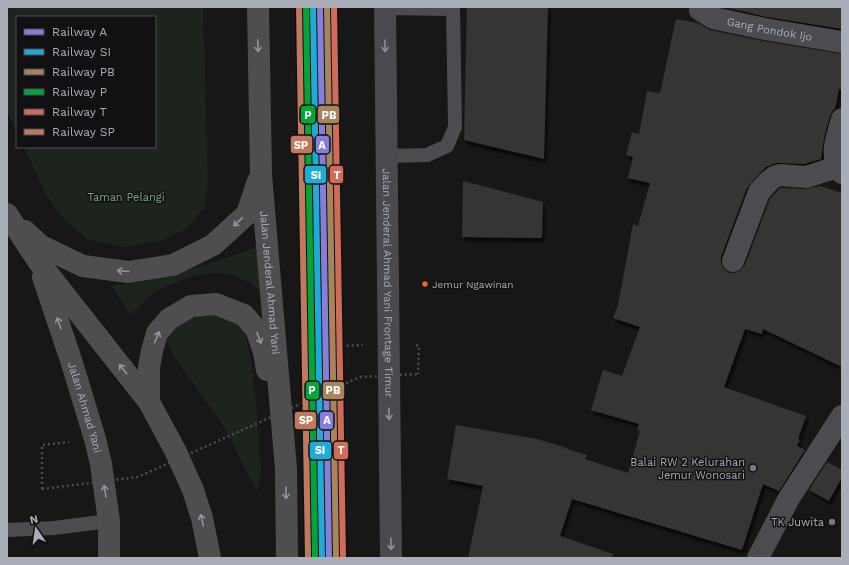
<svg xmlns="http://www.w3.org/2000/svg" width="849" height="565" viewBox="0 0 849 565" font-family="'Work Sans',sans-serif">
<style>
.green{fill:#1d241e}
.building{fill:#353536;filter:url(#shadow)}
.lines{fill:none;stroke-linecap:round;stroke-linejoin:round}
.path{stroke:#4d4e52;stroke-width:2.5;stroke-dasharray:2 3;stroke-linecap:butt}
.lane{stroke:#4b4c50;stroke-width:14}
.street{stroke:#4b4c50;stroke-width:22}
.secondary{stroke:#4a4a4e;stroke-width:22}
.highway{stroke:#4e4e51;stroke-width:22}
.path-bridge{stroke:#4d4e52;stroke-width:2.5;stroke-dasharray:2 3;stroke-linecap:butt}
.rail-1-casing{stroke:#111113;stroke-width:9}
.rail-2-casing{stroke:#111113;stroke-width:9}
.rail-3-casing{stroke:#111113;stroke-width:9}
.rail-4-casing{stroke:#111113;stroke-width:9}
.rail-5-casing{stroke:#111113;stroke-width:9}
.rail-6-casing{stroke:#111113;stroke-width:9}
.rail-1{stroke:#857fd9;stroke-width:6}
.rail-2{stroke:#20abd6;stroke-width:6}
.rail-3{stroke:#a8845d;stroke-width:6}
.rail-4{stroke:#00a53a;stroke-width:6}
.rail-5{stroke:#ce6b59;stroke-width:6}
.rail-6{stroke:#c1785c;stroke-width:6}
.oneway{stroke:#92959e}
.oneway2{stroke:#8c8f98}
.bus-dot{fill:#f26522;stroke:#111113;stroke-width:1.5}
.poi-dot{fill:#757880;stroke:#111113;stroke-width:1.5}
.labels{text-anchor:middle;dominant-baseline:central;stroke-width:3;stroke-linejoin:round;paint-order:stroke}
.bus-label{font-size:10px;fill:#a8adb8;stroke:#111113;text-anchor:start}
.street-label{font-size:11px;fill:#a8adb8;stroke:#111113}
.park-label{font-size:11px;fill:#7fa381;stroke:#111113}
.poi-label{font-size:11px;fill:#a8adb8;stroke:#111113;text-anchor:end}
.line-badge{stroke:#111113;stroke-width:1.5}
.badge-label{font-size:11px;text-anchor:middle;font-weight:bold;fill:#fff}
</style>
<defs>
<filter id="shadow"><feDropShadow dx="2.5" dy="4.5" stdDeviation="1" flood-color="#0009"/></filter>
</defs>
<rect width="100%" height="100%" fill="#171717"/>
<g class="green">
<path d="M7,7H203L208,179L205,206L188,228L160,241L126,247L89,240L65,221L46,195L24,147H155V17H17V132L7,111Z"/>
<path d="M265,243L269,302C265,298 262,293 258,290C234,267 204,270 175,283C166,286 155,290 148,297C142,303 137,309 131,315L111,285L132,283L167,276L218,261L241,253Z"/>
<path d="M235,313L246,337L253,371L257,414L261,473L257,492L245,469L230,437L221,422L174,357L167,342V328L178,314Z"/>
</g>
<g class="building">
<path d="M467,7H548L544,159L464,140Z"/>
<path d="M724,7H842V29L767,17Z"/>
<path d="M676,19L697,23L710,30L763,41L842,54V90L839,89L835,109L833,110L830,116L824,138L821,159L804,164L781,163H776L766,167L760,173L747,188L721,257V263L724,269L729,273H735L741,270L745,265L770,199L780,188L805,189L820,186L842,193V367L763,329L762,334L745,329L724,387L806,416L798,439L800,440L797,446L805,450L779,491L763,484L742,550L572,499L560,536L613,554L612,558H468L483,486L447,479L456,425L537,439L567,448V449L587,455L585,459L628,473L640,431L637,430L639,424L591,410L603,370L622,376L640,327L613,318L618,305L633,224L638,226L650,183L628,178L633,157L626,155L632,132L639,134L647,91L660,93Z"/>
<path d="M463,181L543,202L542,238L462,237Z"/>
<path d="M827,462L842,470V477L829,501L809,490Z"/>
</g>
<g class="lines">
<g class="path">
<path d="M416,345L419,346L418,374"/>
<path d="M315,398L339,346L363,345"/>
<path d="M42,489V445L69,442"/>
</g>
<g class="lane">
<path d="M385,8L453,9"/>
<path d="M387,156L427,155L447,146L455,127L453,7"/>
<path d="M7,530L54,528L109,521"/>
</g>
<g class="street">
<path id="s1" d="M700,10L713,18L765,29L842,42"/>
<path d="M842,119C837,138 828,156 842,173"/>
<path d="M733,261L759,192L769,181L774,177L780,175L806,177L837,167"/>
<path d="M758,558L789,498L842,416"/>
</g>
<path class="secondary" id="s2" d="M385,7L391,558"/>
<g class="highway">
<path id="s3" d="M258,7L261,175L286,469L287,558"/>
<path d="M7,214L38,261L149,402L176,452L193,490L202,518L210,558"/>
<path d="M25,231L41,246L83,266L128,272L173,265L213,245L247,214L258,181"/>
<path id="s4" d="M43,277L71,360L95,439L101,464L109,521V558"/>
<path d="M149,402V367L152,351L157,333L169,319L191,306L216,304L244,315L256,329L264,352L267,370"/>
</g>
<path class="path-bridge" d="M42,489L138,477L360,377L418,374"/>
<g class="rail-1-casing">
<path id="rail-1" d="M320,7L329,558"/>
</g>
<g class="rail-2-casing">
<path id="rail-2" d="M313,7L322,558"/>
</g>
<g class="rail-3-casing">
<path id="rail-3" d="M327,7L336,558"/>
</g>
<g class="rail-4-casing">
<path id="rail-4" d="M306,7L315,558"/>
</g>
<g class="rail-5-casing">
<path id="rail-5" d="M334,7L343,558"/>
</g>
<g class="rail-6-casing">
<path id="rail-6" d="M299,7L308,558"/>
</g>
<use href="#rail-1" class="rail-1"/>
<use href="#rail-2" class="rail-2"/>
<use href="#rail-3" class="rail-3"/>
<use href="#rail-4" class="rail-4"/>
<use href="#rail-5" class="rail-5"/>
<use href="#rail-6" class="rail-6"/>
</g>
<defs><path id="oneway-shaft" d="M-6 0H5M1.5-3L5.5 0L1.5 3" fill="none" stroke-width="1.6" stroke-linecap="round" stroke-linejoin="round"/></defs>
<g class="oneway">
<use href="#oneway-shaft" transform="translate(258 46) rotate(89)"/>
<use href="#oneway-shaft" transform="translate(238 222) rotate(137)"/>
<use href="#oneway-shaft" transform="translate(123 271) rotate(-175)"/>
<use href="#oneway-shaft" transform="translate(59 323) rotate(-109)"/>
<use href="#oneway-shaft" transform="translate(157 337) rotate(-67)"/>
<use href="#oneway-shaft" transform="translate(259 338) rotate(70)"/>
<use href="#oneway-shaft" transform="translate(123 369) rotate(-128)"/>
<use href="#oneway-shaft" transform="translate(105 491) rotate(-99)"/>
<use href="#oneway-shaft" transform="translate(286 493) rotate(90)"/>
<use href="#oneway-shaft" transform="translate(202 520) rotate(-103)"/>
</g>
<g class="oneway2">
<use href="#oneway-shaft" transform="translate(385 46) rotate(89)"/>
<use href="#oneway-shaft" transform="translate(389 414) rotate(89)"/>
<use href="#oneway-shaft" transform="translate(391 544) rotate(89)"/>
</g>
<circle class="bus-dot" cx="425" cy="284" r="3.5"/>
<g class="poi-dot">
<circle cx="753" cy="468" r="4"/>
<circle cx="832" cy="522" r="4"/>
</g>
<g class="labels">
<g class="bus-label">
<text x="432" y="284">Jemur Ngawinan</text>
</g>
<g class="street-label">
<text stroke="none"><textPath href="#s1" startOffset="73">Gang Pondok Ijo</textPath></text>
<text stroke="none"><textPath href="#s2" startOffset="276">Jalan Jenderal Ahmad Yani Frontage Timur</textPath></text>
<text stroke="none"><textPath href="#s3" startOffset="276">Jalan Jenderal Ahmad Yani</textPath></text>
<text stroke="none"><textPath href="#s4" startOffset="137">Jalan Ahmad Yani</textPath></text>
</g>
<g class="park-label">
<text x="126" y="197">Taman Pelangi</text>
</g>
<g class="poi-label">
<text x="745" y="462">Balai RW 2 Kelurahan<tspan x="745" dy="13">Jemur Wonosari</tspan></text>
<text x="824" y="522">TK Juwita</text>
</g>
</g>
<g class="line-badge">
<rect x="300" y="105" width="16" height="19" rx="4" fill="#00a53a"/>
<rect x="317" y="105" width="23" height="19" rx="4" fill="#a8845d"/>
<rect x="290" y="135" width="23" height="19" rx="4" fill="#c1785c"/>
<rect x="315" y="135" width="15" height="19" rx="4" fill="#857fd9"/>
<rect x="304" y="165" width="23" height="19" rx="4" fill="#20abd6"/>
<rect x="329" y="165" width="15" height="19" rx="4" fill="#ce6b59"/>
<rect x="305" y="381" width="15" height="19" rx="4" fill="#00a53a"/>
<rect x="322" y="381" width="23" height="19" rx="4" fill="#a8845d"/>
<rect x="294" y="411" width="23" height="19" rx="4" fill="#c1785c"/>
<rect x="319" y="411" width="15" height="19" rx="4" fill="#857fd9"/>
<rect x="309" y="441" width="23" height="19" rx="4" fill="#20abd6"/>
<rect x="333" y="441" width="16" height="19" rx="4" fill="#ce6b59"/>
</g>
<g class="badge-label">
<text x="308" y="119">P</text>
<text x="329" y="119">PB</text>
<text x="301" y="149">SP</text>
<text x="322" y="149">A</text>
<text x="316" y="179">SI</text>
<text x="337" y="179">T</text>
<text x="312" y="394">P</text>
<text x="333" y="394">PB</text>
<text x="306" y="424">SP</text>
<text x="327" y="424">A</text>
<text x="320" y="454">SI</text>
<text x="341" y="454">T</text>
</g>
<rect width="849" height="565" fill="none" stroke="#a8adb8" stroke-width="16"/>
<rect x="16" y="16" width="140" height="132" fill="#111113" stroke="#4d4f55"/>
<rect x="24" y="29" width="20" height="6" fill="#857fd9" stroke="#4d4f55"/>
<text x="52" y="36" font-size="12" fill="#a8adb8">Railway A</text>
<rect x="24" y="49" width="20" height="6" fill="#20abd6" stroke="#4d4f55"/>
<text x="52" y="56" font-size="12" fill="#a8adb8">Railway SI</text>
<rect x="24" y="69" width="20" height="6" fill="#a8845d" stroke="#4d4f55"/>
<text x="52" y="76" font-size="12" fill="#a8adb8">Railway PB</text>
<rect x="24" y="89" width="20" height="6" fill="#00a53a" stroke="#4d4f55"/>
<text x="52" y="96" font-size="12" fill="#a8adb8">Railway P</text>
<rect x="24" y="109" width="20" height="6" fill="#ce6b59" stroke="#4d4f55"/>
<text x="52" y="116" font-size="12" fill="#a8adb8">Railway T</text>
<rect x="24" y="129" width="20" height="6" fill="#c1785c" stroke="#4d4f55"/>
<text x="52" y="136" font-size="12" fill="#a8adb8">Railway SP</text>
<g transform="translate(36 529) rotate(347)" stroke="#111113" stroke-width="3" paint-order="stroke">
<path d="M0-3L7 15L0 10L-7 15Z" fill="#a8adb8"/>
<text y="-6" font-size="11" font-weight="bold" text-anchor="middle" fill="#a8adb8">N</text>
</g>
</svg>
